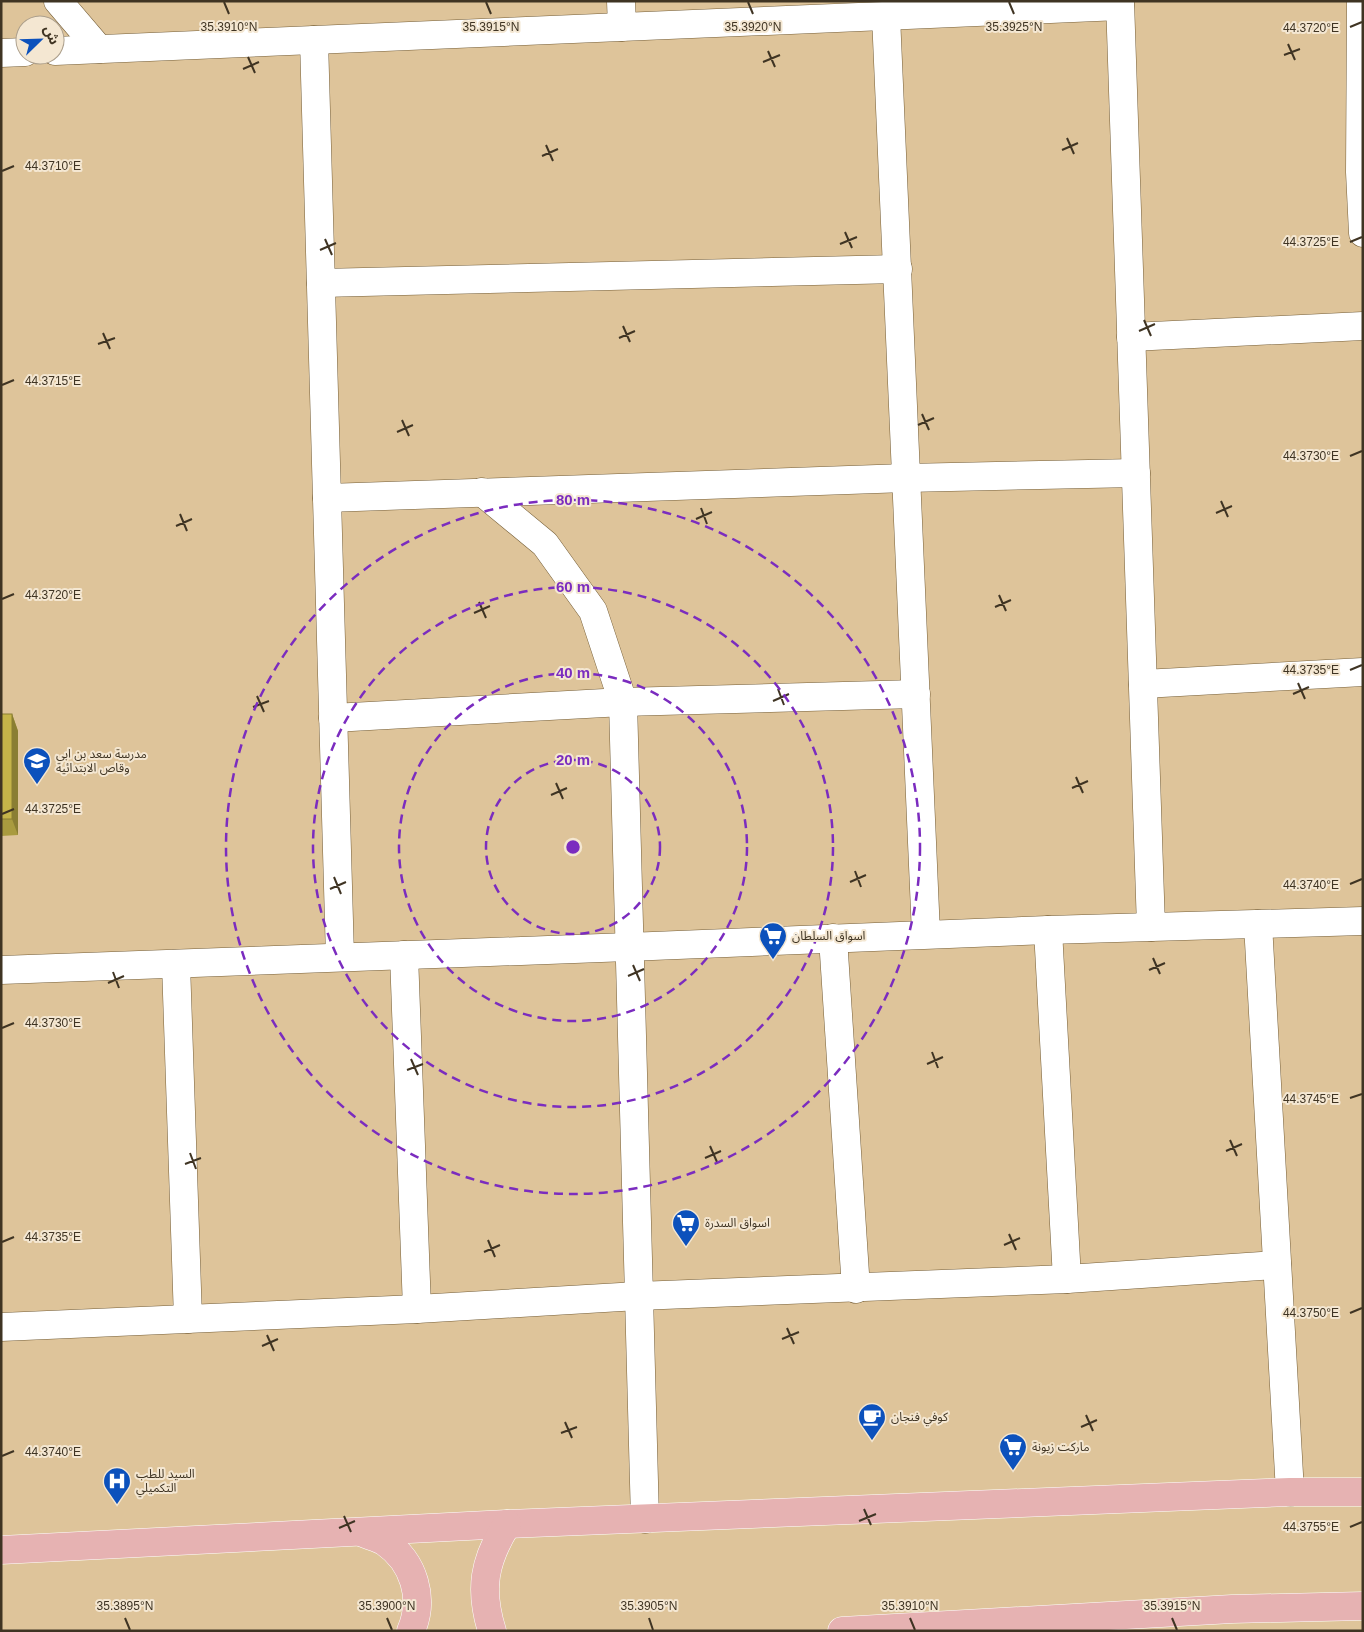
<svg xmlns="http://www.w3.org/2000/svg" width="1364" height="1632" viewBox="0 0 1364 1632" font-family="Arial,'Noto Sans Arabic',sans-serif">
<style>
.lines{fill:none;stroke-linecap:round;stroke-linejoin:round}
.minor-casing{stroke:#755e37;stroke-width:29}
.major-casing{stroke:#fff;stroke-width:29}
.minor{stroke:#fff;stroke-width:28}
.major{stroke:#e6b2b2;stroke-width:28}
.wall{fill:#a99b3f}
.shaded-wall{fill:#8a7e33}
.building{fill:#c5b449;stroke:#8a7e33}
.ticks{fill:none;stroke:#3f3423;stroke-width:2}
.ring{fill:none;stroke:#7b2cbf;stroke-width:2.5;stroke-dasharray:9 6}
.labels{text-anchor:middle;dominant-baseline:central;stroke-width:4;stroke-linejoin:round;paint-order:stroke}
.poi-label{font-size:12px;fill:#3f3423;stroke:#f4e7d2;text-anchor:start}
.ticks-label{font-size:12px;text-anchor:middle;fill:#3f3423;stroke:#f4e7d2;stroke-width:4;stroke-linejoin:round;paint-order:stroke}
.centre{fill:#7b2cbf;stroke:#f4e7d2;stroke-width:2.5}
.ring-label{font-size:15px;text-anchor:middle;font-weight:bold;fill:#7b2cbf;stroke:#f4e7d2;stroke-width:4;stroke-linejoin:round;paint-order:stroke}
</style>
<rect width="100%" height="100%" fill="#dec49a"/>
<g class="lines">
<g class="minor-casing">
<g id="minor">
<path d="M58,1L99,49"/>
<path d="M621,1L622,27"/>
<path d="M1120,1L1151,927"/>
<path d="M1361,1L1360,172L1363,233"/>
<path d="M886,16L926,934"/>
<path d="M314,40L340,957"/>
<path d="M55,51L1120,6"/>
<path d="M1,53L25,52"/>
<path d="M321,283L898,269"/>
<path d="M1131,337L1363,326"/>
<path d="M482,492L545,544L593,611L623,702L645,1519"/>
<path d="M327,498L906,478L1136,473"/>
<path d="M1143,684L1363,672"/>
<path d="M333,718L623,702L916,694"/>
<path d="M1258,924L1290,1492"/>
<path d="M1048,930L1067,1279"/>
<path d="M833,938L856,1289"/>
<path d="M404,955L417,1309"/>
<path d="M176,964L188,1319"/>
<path d="M1,970L628,947L1048,930L1363,921"/>
<path d="M1,1327L417,1309L638,1296L1067,1279L1277,1265"/>
</g>
</g>
<g class="major-casing">
<g id="major">
<path d="M363,1533C370,1536 379,1538 385,1542C414,1562 425,1598 411,1631"/>
<path d="M1,1550L507,1524L1290,1492H1363"/>
<path d="M492,1631C479,1589 484,1561 507,1524"/>
<path d="M842,1631L1232,1609L1363,1606"/>
</g>
</g>
<use href="#minor" class="minor"/>
<use href="#major" class="major"/>
</g>
<path class="wall" d="M1,714H12L18,731V835L1,836Z"/>
<g class="shaded-wall">
<path d="M12,714L18,731V835L12,819Z"/>
<path d="M1,869L2,897L1,895Z"/>
</g>
<rect class="building" x="1" y="714" width="11" height="105"/>
<path class="ticks" d="M224,2L229,14M486,2L491,14M748,2L753,14M1009,2L1014,14M1350,27L1362,22M1288,44L1295,60M768,51L775,67M1284,55L1300,49M248,57L255,73M763,62L780,55M243,69L259,62M1067,138L1074,154M546,145L553,161M1062,150L1078,143M542,156L558,149M2,171L14,166M845,232L852,248M325,239L332,255M1350,242L1362,237M840,244L857,237M320,250L336,243M1144,320L1151,336M623,326L630,342M1139,331L1155,324M103,333L110,349M619,338L635,331M98,344L115,338M2,385L14,380M922,414L929,430M402,420L409,436M918,425L934,418M397,432L413,425M1350,456L1362,451M1221,501L1228,517M701,508L707,524M1216,513L1232,506M180,514L187,531M696,519L712,512M176,526L192,519M999,595L1006,611M2,599L14,594M479,602L486,618M995,607L1011,600M474,613L490,606M1350,670L1362,665M1298,683L1305,699M778,689L784,705M1293,694L1309,687M257,696L264,712M773,701L789,694M253,707L269,701M1076,777L1083,793M556,783L563,799M1072,788L1088,781M551,795L567,788M2,814L14,809M855,871L861,887M334,877L341,894M850,882L866,875M1350,884L1362,879M330,889L346,882M1153,958L1160,974M633,965L640,981M1149,970L1165,963M113,972L119,988M628,976L644,969M108,983L124,976M2,1028L14,1023M932,1052L938,1068M411,1059L418,1075M927,1064L943,1057M407,1070L423,1064M1350,1098L1362,1094M1230,1140L1237,1156M710,1146L717,1162M1226,1151L1242,1144M190,1153L196,1169M705,1158L721,1151M185,1164L201,1158M1009,1234L1016,1250M488,1240L495,1257M2,1242L14,1237M1004,1245L1020,1238M484,1252L500,1245M1350,1313L1362,1308M787,1328L794,1344M267,1335L274,1351M782,1339L799,1332M262,1346L278,1339M1086,1415L1093,1431M565,1422L572,1438M1081,1427L1097,1420M561,1433L577,1427M2,1456L14,1451M864,1509L871,1525M344,1516L351,1532M859,1521L876,1514M1350,1527L1362,1522M339,1528L355,1521M125,1618L130,1630M387,1618L392,1630M649,1618L653,1630M910,1618L915,1630M1172,1618L1177,1630"/>
<g class="ring">
<circle cx="573" cy="847" r="87"/>
<circle cx="573" cy="847" r="174"/>
<circle cx="573" cy="847" r="260"/>
<circle cx="573" cy="847" r="347"/>
</g>
<defs>
<g id="school-pin" transform="scale(1.4375)"><path d="M0 17L-7.5 6A9.5 9.5 0 1 1 7.5 6Z" fill="#0c51bc" stroke="#f4e7d2"/><path d="M0-5L7-2L0 1L-7-2ZM-4 1L0 2.5L4 1V4Q0 6-4 4Z" fill="#fff"/></g>
<g id="supermarket-pin" transform="scale(1.4375)"><path d="M0 17L-7.5 6A9.5 9.5 0 1 1 7.5 6Z" fill="#0c51bc" stroke="#f4e7d2"/><path d="M-6-5.5h2.5l.6 2H6L4.5 2H-2.5L-4.4-4H-6ZM-1.5 3.2a1.3 1.3 0 1 0 .1 0ZM3 3.2a1.3 1.3 0 1 0 .1 0Z" fill="#fff"/></g>
<g id="cafe-pin" transform="scale(1.4375)"><path d="M0 17L-7.5 6A9.5 9.5 0 1 1 7.5 6Z" fill="#0c51bc" stroke="#f4e7d2"/><path d="M-5.5-4.5H6V0H3Q3 3.5 0 3.5H-2.5Q-5.5 3.5-5.5 0ZM3-3.2v2h1.7v-2ZM-6 4.5H4V6H-6Z" fill="#fff"/></g>
<g id="hospital-pin" transform="scale(1.4375)"><path d="M0 17L-7.5 6A9.5 9.5 0 1 1 7.5 6Z" fill="#0c51bc" stroke="#f4e7d2"/><path d="M-5-5h3v3.5h4V-5h3V5h-3V1.5h-4V5h-3Z" fill="#fff"/></g>
</defs>
<g fill-rule="evenodd">
<use href="#school-pin" x="37" y="761"/>
<use href="#supermarket-pin" x="773" y="936"/>
<use href="#supermarket-pin" x="686" y="1223"/>
<use href="#cafe-pin" x="872" y="1417"/>
<use href="#supermarket-pin" x="1013" y="1447"/>
<use href="#hospital-pin" x="117" y="1481"/>
</g>
<g class="labels">
<g class="poi-label">
<text x="56" y="754">مدرسة سعد بن ابي<tspan x="56" dy="14">وقاص الابتدائية</tspan></text>
<text x="792" y="936">اسواق السلطان</text>
<text x="705" y="1223">اسواق السدرة</text>
<text x="891" y="1417">كوفي فنجان</text>
<text x="1032" y="1447">ماركت زيونة</text>
<text x="136" y="1474">السيد للطب<tspan x="136" dy="14">التكميلي</tspan></text>
</g>
</g>
<g class="ticks-label">
<text x="229" y="31">35.3910°N</text>
<text x="491" y="31">35.3915°N</text>
<text x="753" y="31">35.3920°N</text>
<text x="1014" y="31">35.3925°N</text>
<text x="1311" y="32">44.3720°E</text>
<text x="53" y="170">44.3710°E</text>
<text x="1311" y="246">44.3725°E</text>
<text x="53" y="385">44.3715°E</text>
<text x="1311" y="460">44.3730°E</text>
<text x="53" y="599">44.3720°E</text>
<text x="1311" y="674">44.3735°E</text>
<text x="53" y="813">44.3725°E</text>
<text x="1311" y="889">44.3740°E</text>
<text x="53" y="1027">44.3730°E</text>
<text x="1311" y="1103">44.3745°E</text>
<text x="53" y="1241">44.3735°E</text>
<text x="1311" y="1317">44.3750°E</text>
<text x="53" y="1456">44.3740°E</text>
<text x="1311" y="1531">44.3755°E</text>
<text x="125" y="1610">35.3895°N</text>
<text x="387" y="1610">35.3900°N</text>
<text x="649" y="1610">35.3905°N</text>
<text x="910" y="1610">35.3910°N</text>
<text x="1172" y="1610">35.3915°N</text>
</g>
<circle cx="573" cy="847" r="8" class="centre"/>
<g class="ring-label">
<text x="573" y="505">80 m</text>
<text x="573" y="592">60 m</text>
<text x="573" y="678">40 m</text>
<text x="573" y="765">20 m</text>
</g>
<rect width="1364" height="1632" fill="none" stroke="#3f3423" stroke-width="5"/>
<g transform="translate(40 40) rotate(67)"><circle r="24" fill="#f4e7d2" stroke="#ac9f8c"/>
<path d="M0-4L9 19L0 12L-9 19Z" fill="#0c51bc"/>
<text y="-8" font-size="14" font-weight="bold" text-anchor="middle" fill="#3f3423">ش</text>
</g>
</svg>
